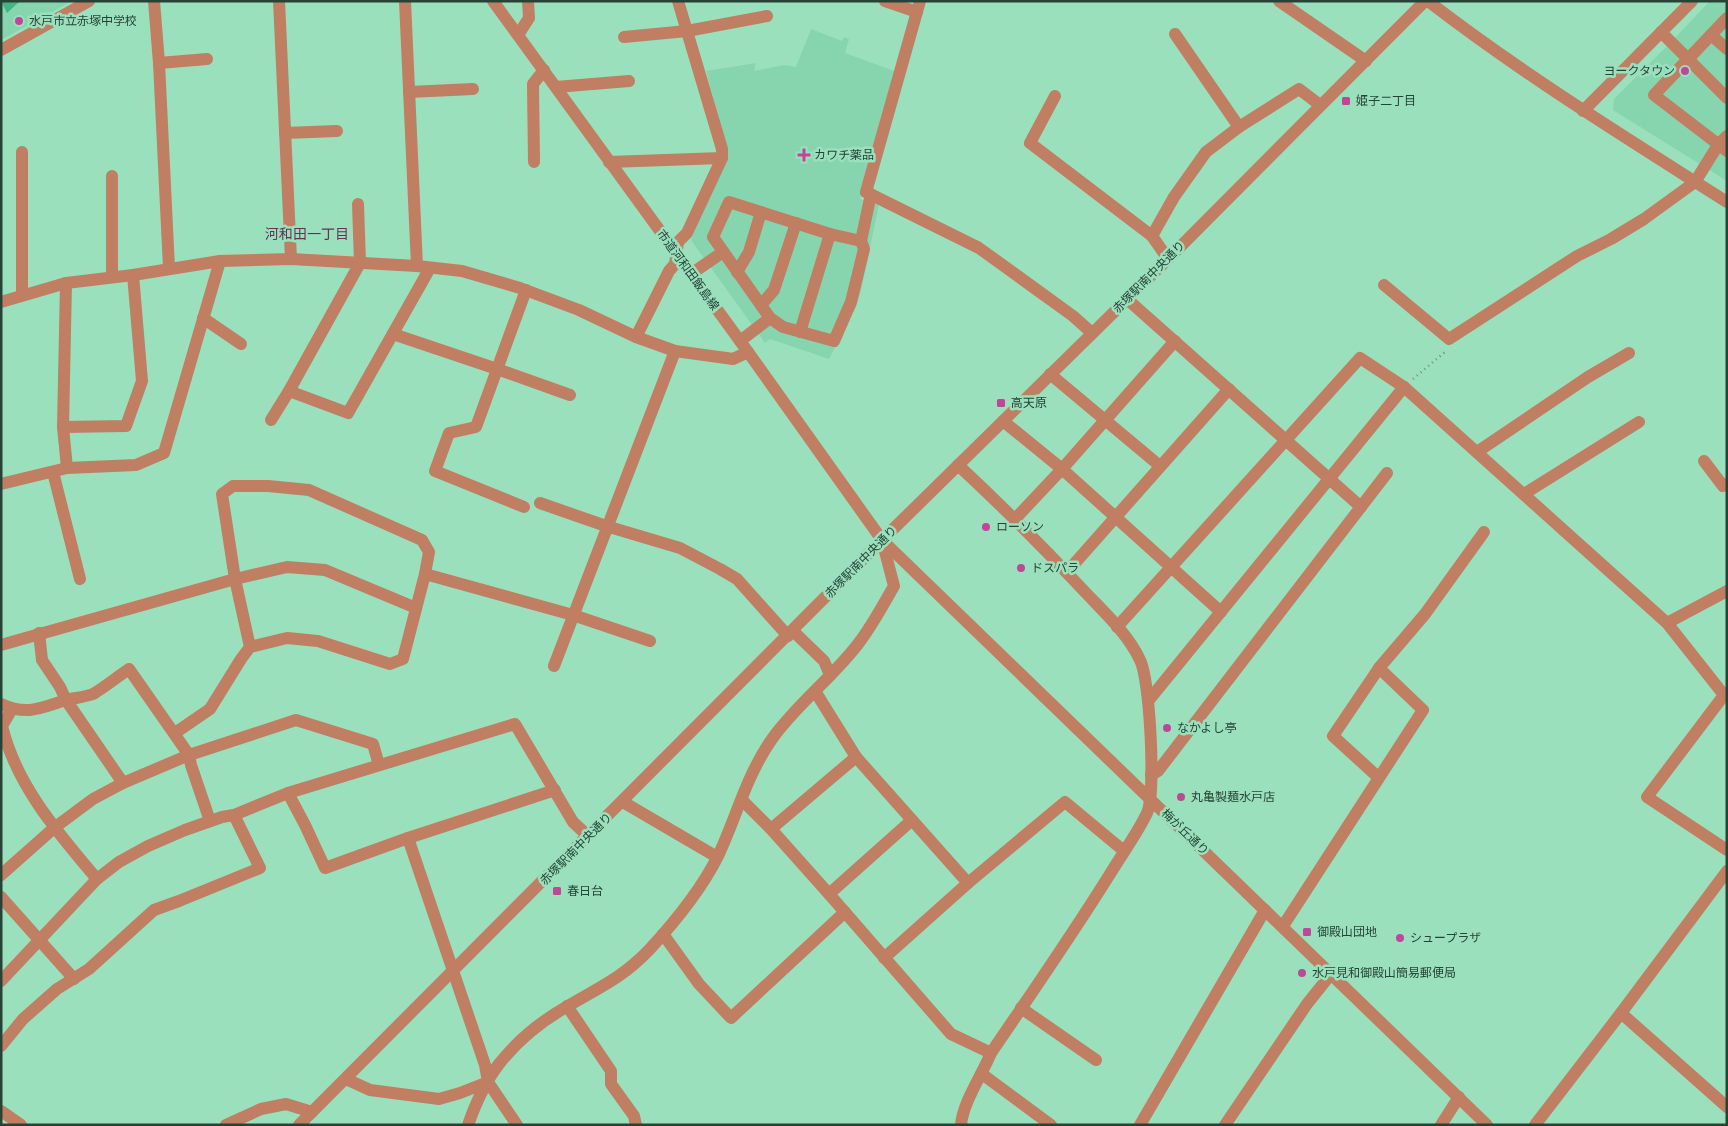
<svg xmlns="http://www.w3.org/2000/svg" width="1728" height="1126" viewBox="0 0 1728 1126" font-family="Raleway,'Noto Sans JP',sans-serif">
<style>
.built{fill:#86d5af}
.green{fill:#45b485}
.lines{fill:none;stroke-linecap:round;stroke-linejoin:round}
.path{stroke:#63967d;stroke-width:2.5;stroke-dasharray:1 4;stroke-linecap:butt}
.minor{stroke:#c07e63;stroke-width:12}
.poi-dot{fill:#c04699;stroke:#9ae0bd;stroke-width:2}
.labels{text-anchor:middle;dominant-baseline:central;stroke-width:5;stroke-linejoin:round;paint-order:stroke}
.poi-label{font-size:12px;fill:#264335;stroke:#9ae0bd;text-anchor:start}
.street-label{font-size:12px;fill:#264335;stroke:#9ae0bd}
.neighbourhood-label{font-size:14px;fill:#692e55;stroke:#9ae0bd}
</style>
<rect width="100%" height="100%" fill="#9ae0bd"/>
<g class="built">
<path d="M1,1H72L1,40Z"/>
<path d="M1707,1H1727V181L1613,110L1614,99L1671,42L1708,3Z"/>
<path d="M811,29L842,41L844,37L849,39L845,53L897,72L860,199L879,204L861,291L856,307L829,359L770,339L765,343L691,240L728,153L706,71L756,63L754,71L784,65L796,67Z"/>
</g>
<path class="green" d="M1,1H20L7,13Z"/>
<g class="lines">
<path class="path" d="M1413,379L1445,352"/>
<g class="minor">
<path d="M154,1L159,63L169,268"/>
<path d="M279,1L291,259"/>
<path d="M405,1L417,266"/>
<path d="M493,1L748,352L882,540L1487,1125"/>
<path d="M885,1L917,12"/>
<path d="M920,1L866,192L979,248L1073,316L1092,333"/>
<path d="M1279,1L1366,61"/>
<path d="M1428,1C1524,75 1625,137 1727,202"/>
<path d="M1727,18L1654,95L1727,151"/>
<path d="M1661,32L1727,98"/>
<path d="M1175,34L1239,127L1299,89L1320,105"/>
<path d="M518,35L529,18L528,1"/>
<path d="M1711,35L1727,49"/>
<path d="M624,37L687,31L767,16"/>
<path d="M1,50L89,1"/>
<path d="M159,63L207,59"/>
<path d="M556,87L629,81"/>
<path d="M409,92L473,89"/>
<path d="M1055,96L1030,143L1152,236"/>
<path d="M1583,111L1692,1"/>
<path d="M285,133L337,131"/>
<path d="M534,162L533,84L544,70"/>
<path d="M609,162L722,158"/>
<path d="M112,176V277"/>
<path d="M729,202L830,234L861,241L864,249L851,302L834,341L783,327L770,318L713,237Z"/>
<path d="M861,241L871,194"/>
<path d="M1168,259L1152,236L1174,197L1206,152L1239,127"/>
<path d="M737,272L749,252L761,212"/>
<path d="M691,274L723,252"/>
<path d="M66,283L63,427L126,426L142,381L133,275"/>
<path d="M1384,285L1449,339L1577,256L1611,239L1644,219L1695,182L1718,145L1727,136"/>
<path d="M22,295V152"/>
<path d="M1127,299L1361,507"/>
<path d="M1,302L66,283L133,275L220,261L291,259L417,266L462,271L520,288L579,310L636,337L675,351L733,359L748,352"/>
<path d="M761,305L774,290L796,223"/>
<path d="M203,318L241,344"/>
<path d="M800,332L830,234"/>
<path d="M393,334L497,369L570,395"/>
<path d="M636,337L669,271L675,264L678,242L687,233L722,158V149L678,1"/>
<path d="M740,341L770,318"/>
<path d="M1050,374L1160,466"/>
<path d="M289,391L360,263L358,204"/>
<path d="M271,420L289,391L348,413L430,268"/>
<path d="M1003,421L1062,469L1221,612"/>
<path d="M63,427L67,468"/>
<path d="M1477,452L1588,377L1629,353"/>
<path d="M1704,461L1723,486L1727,484"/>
<path d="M958,465C1002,506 1045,549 1086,593C1105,613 1128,634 1140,660C1150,679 1156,794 1147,813C1137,834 1122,854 1110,874C1072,935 1031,994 991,1053C982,1075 963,1102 961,1125"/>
<path d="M53,472L80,579"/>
<path d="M1,484L67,468L136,465L164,453L220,261"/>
<path d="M1524,494L1639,422"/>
<path d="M540,503L606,526L680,548L720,569L737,579L788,636"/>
<path d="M524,507L435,471L449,433L476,427L526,290"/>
<path d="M1015,519L1062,469L1175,341"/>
<path d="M1067,572L1229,389"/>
<path d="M425,574L573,615L650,641"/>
<path d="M1667,623L1727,591"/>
<path d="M1117,627L1360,358L1404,387L1667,623L1724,695L1647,797L1727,850"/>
<path d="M793,631L824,661L830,675"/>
<path d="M39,633L42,660L60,687L66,700L123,783"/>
<path d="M1,645L235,579L287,567L325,570L416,608"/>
<path d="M554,666L675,351"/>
<path d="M1379,668L1425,614L1484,532"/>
<path d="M815,691L856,757L968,883"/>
<path d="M1149,700L1404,387"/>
<path d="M1,704C27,716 41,708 66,700C74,698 85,697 93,694C105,687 117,677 129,669L189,755L191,765L210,821"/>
<path d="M12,709L2,726C16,785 58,833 97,879"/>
<path d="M175,733L210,709L241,659L250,647L235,579L222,494L233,486H268L309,490L422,540L429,552L425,574L403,659L390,664L318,641L287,638L250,647"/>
<path d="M1151,775L1158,771L1387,473"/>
<path d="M288,793L305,825L325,868L408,838L555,790"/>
<path d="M742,800L771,829L829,894L951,1034L991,1053"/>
<path d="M623,802L717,857"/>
<path d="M771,829L856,757"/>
<path d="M408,838L485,1065L488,1082L517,1125"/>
<path d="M1,875L54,828L93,799L123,783L189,755L296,720L373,744L379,765"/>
<path d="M829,894L912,820"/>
<path d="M1,897L74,979"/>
<path d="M1283,926L1423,710L1379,668L1333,736L1379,778"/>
<path d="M663,934L699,984L731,1018L845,912"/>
<path d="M884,958L968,883L1065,802L1124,851"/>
<path d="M1,981L97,879L119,862L148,846L185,830L222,817L234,815L288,793L515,724L573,822L588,836"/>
<path d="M567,1006L611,1071V1084L634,1116L636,1125"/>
<path d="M1021,1008L1096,1060"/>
<path d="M1621,1013L1727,1107"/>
<path d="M1,1046L23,1019L57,989L89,969L154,910L179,901L260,868L234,815"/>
<path d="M982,1074L1051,1125"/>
<path d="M346,1079L370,1090L439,1099L460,1093L488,1082"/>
<path d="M1,1111L21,1125"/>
<path d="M226,1125L261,1109L286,1104L312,1112"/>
<path d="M299,1125L882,540L1168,259L1425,1"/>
<path d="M468,1125C475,1105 486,1081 499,1064C517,1041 543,1020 568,1006C600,987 622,978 649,950C673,924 702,888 718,856C736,818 747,774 772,739C797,704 832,678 858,644C872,626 883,605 894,586L882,540"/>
<path d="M1140,1125L1265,910"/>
<path d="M1225,1125L1307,1004L1331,974"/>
<path d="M1441,1125L1459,1097"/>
<path d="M1535,1125L1621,1013L1727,871"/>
</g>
</g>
<g class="poi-dot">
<circle cx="19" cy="21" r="5"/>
<circle cx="1685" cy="71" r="5"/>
<rect x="1341" y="96" width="10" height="10" rx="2.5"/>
<path d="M801.5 147.5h5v5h5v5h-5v5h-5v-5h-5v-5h5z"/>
<rect x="996" y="398" width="10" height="10" rx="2.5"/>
<circle cx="986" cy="527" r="5"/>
<circle cx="1021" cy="568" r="5"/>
<circle cx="1167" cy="728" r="5"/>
<circle cx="1181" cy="797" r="5"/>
<rect x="552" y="886" width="10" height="10" rx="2.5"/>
<rect x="1302" y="927" width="10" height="10" rx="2.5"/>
<circle cx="1400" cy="938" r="5"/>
<circle cx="1302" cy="973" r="5"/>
</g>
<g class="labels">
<g class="poi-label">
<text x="29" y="21">水戸市立赤塚中学校</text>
<text x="1675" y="71" text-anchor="end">ヨークタウン</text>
<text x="1356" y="101">姫子二丁目</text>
<text x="814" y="155">カワチ薬品</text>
<text x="1011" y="403">高天原</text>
<text x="996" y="527">ローソン</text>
<text x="1031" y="568">ドスパラ</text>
<text x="1177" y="728">なかよし亭</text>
<text x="1191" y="797">丸亀製麺水戸店</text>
<text x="567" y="891">春日台</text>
<text x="1317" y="932">御殿山団地</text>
<text x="1410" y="938">シュープラザ</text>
<text x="1312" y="973">水戸見和御殿山簡易郵便局</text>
</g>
<g class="street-label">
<text transform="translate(688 270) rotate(54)">市道河和田飯島線</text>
<text transform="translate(1149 277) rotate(-45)">赤塚駅南中央通り</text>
<text transform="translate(861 562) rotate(-45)">赤塚駅南中央通り</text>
<text transform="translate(1185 832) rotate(44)">梅が丘通り</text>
<text transform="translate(576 849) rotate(-45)">赤塚駅南中央通り</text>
</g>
<g class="neighbourhood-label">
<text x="307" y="234">河和田一丁目</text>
</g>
</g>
<rect width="1728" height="1126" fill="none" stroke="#264335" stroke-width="5"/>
</svg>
